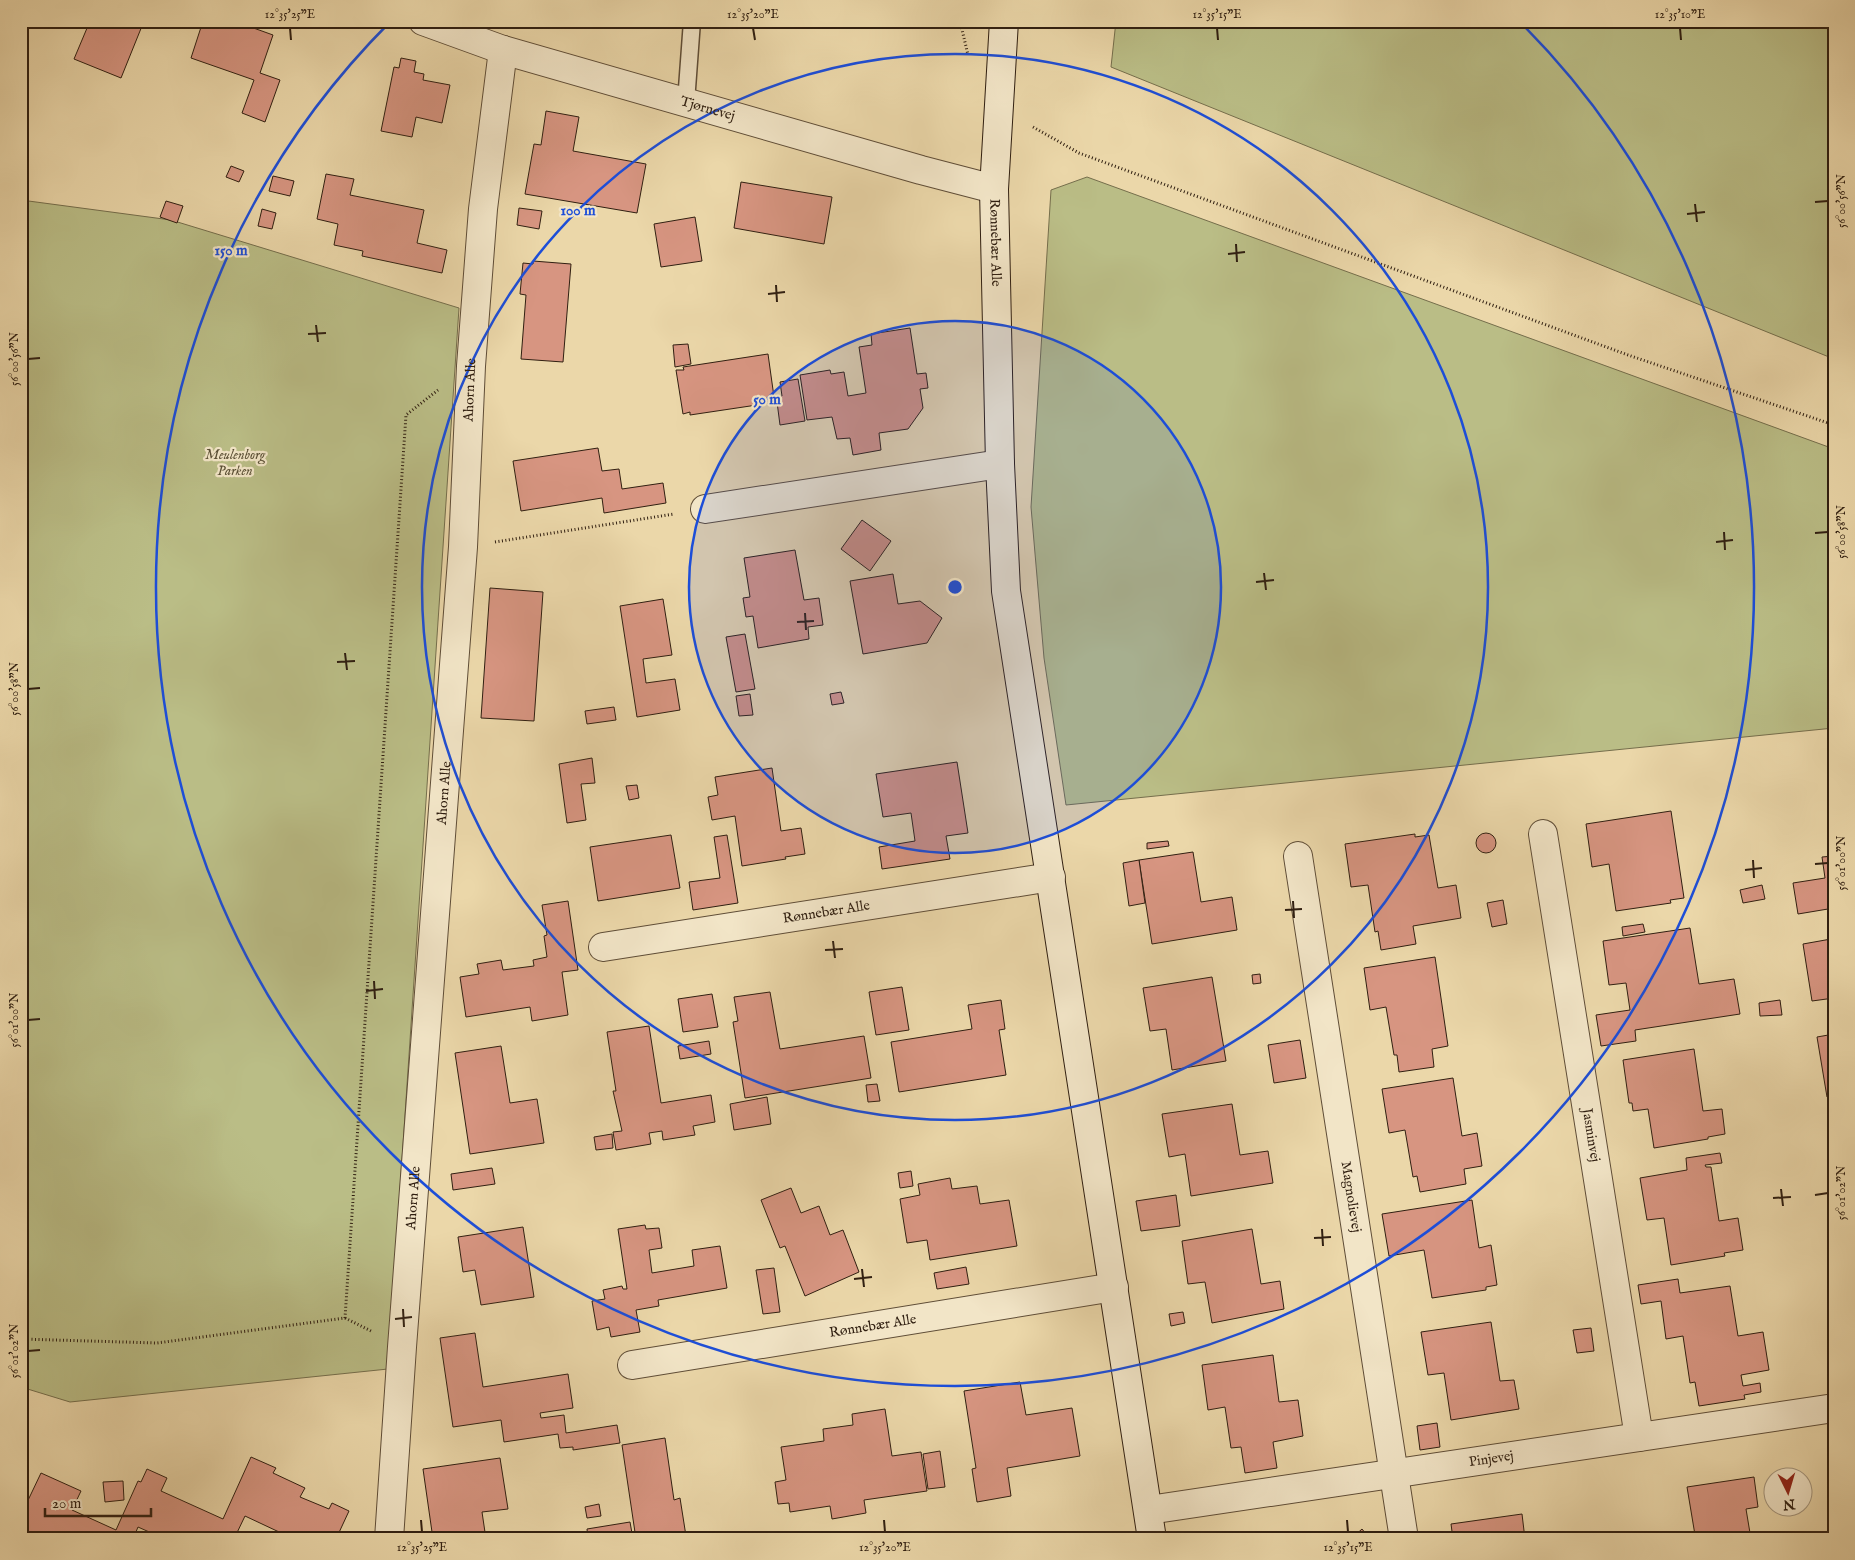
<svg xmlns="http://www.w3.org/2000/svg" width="1855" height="1560" viewBox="0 0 1855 1560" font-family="'IM FELL English',serif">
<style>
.green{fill:#babd86;stroke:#756e4c}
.building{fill:#d79581;stroke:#301f11}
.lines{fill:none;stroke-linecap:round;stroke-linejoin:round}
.service-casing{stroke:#5f4d37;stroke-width:19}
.minor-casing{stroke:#5f4d37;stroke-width:30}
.secondary-casing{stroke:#301f11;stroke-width:30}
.path{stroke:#301f11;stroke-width:3;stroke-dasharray:1 2.5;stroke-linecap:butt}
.service{stroke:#f2e5c7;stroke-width:16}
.minor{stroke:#f2e5c7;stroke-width:28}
.secondary{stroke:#f2e5c7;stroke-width:28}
.ticks{fill:none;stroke:#301f11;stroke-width:2}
.ring{fill:none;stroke:#1d4ed8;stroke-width:2.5}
.labels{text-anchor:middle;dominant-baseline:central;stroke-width:4.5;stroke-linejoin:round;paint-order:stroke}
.street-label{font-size:14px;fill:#301f11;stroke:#f2e5c7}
.park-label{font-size:14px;font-style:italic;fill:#594e34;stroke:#f2e5c7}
.centre{fill:#1d4ed8;stroke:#f2e5c7;stroke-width:2.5}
.ring-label{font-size:15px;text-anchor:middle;font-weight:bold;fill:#1d4ed8;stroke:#f2e5c7;stroke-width:4.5;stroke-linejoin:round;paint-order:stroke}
.neatline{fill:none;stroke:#301f11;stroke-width:2}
.ticks-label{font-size:12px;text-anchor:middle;fill:#301f11}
</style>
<rect width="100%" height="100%" fill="#ebd7a9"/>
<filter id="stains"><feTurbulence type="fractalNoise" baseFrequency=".004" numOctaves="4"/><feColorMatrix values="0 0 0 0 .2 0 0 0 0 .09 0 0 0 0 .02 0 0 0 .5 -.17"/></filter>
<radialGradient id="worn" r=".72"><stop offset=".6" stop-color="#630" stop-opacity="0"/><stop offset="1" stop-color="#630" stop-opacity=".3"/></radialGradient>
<g class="green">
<path d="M1116,21H1834V359L1111,67Z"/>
<path d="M1087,177L1834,449V728L1066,805L1044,658L1031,507L1051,190Z"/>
<path d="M21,200L171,220L459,308L388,1369L70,1402L21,1387Z"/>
</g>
<g class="building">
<path d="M90,21H144L121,78L74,59Z"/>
<path d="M203,21H234L273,35L260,73L280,80L265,122L242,113L254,80L191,58Z"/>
<path d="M401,58L416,61L414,72L424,74L423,80L450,85L442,123L416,117L412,137L381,131L394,67L399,68Z"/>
<path d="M546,111L579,117L573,151L646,164L637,213L525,194L534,144L541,145Z"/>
<path d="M231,166L244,171L239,182L226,177Z"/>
<path d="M326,174L354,179L350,195L424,210L417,243L447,250L442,273L362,256L363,251L334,245L338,224L317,219Z"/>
<path d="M273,176L294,181L290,196L269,191Z"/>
<path d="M741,182L832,197L824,244L734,228Z"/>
<path d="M166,201L183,206L177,223L160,217Z"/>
<path d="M519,208L542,211L539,229L517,225Z"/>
<path d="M262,209L276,213L272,229L258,226Z"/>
<path d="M695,217L702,261L661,267L654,224Z"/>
<path d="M533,261L571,264L563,362L521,359L526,295L520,294L523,263L533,264Z"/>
<path d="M910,328L917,374L926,373L928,388L920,389L923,408L908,429L879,433L881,450L853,455L850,438L837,439L832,417L807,420L800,375L830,370L831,374L844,372L848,396L866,393L859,347L872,345L871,334Z"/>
<path d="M688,344L691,364L675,367L673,345Z"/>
<path d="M768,354L774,397L782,396L780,382L798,379L805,421L780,425L777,402L690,415V412L683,414L676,370H684L683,367Z"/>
<path d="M598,448L602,471L619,469L622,489L663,483L666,503L604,513L602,498L521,511L513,461Z"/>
<path d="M862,520L891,541L870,571L841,549Z"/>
<path d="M795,550L804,600L819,598L823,625L808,627L809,639L758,648L753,616L746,617L743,598L750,597L744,558Z"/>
<path d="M893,574L898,604L920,601L942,618L927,643L863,654L850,581Z"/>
<path d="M490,588L543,592L534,721L481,718Z"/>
<path d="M663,599L672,655L643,659L646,683L675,679L680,710L637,717L620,606Z"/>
<path d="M745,634L755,689L736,692L726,637Z"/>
<path d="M841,692L844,703L832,705L830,694Z"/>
<path d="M750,694L753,715L739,716L736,696Z"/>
<path d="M614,707L616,720L587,724L585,711Z"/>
<path d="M592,758L595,783L581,784L586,820L567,823L559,764Z"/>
<path d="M957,762L968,833L946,836L950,859L882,869L879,847L915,841L911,813L883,817L876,774Z"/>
<path d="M772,768L781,831L801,828L805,854L785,857L786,859L742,866L735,816L712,820L708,797L718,795L715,777Z"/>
<path d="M637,785L639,798L629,800L626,786Z"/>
<path d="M1671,811L1684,898L1670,900L1671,903L1616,911L1609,864L1592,867L1586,824Z"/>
<circle cx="1486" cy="843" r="10"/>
<path d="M1415,834V837L1429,835L1438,888L1456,885L1461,918L1413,926L1416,944L1381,950L1378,931L1375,932L1368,885L1351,887L1345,844Z"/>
<path d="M671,835L680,888L598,901L590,847Z"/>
<path d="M727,835L738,903L693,910L689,882L720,878L714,837Z"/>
<path d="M1168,841L1169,846L1147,849V843Z"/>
<path d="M1193,852L1201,902L1232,897L1237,930L1152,944L1139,860Z"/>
<path d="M1834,856V908L1798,914L1793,883L1825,878L1822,857Z"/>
<path d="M1139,860L1145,903L1129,906L1123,863Z"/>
<path d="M1762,885L1765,899L1743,903L1740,890Z"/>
<path d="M1503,900L1507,924L1492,927L1487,903Z"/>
<path d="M568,901L578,970L562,972L568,1015L532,1021L530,1007L466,1017L460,977L479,974L477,964L501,960L503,970L534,966L533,960L547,957L544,936L547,935L542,905Z"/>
<path d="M1643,924L1645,932L1623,936L1622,927Z"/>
<path d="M1690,928L1699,984L1734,979L1740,1014L1635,1030L1636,1041L1601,1046L1596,1015L1630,1010L1626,983L1609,985L1603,941Z"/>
<path d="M1831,939L1834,954V998L1812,1001L1803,944Z"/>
<path d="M1435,957L1448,1046L1432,1049L1434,1067L1399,1072L1397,1055H1394L1386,1007L1370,1010L1364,968Z"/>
<path d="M1260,974L1261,983L1253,984L1252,975Z"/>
<path d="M1212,977L1226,1061L1172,1070L1166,1029L1150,1031L1143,988Z"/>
<path d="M902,987L909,1030L876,1035L869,992Z"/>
<path d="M770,992L780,1049L864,1036L871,1078L745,1098L733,1022L738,1021L734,997Z"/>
<path d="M712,994L718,1027L683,1032L678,999Z"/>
<path d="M1001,1000L1005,1029L999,1030L1006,1075L899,1092L891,1042L972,1029L968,1005Z"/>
<path d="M1780,1000L1782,1015L1760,1016L1759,1003Z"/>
<path d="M649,1026L661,1103L711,1095L715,1122L693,1126L695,1135L663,1140L662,1131L649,1133L651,1144L616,1150L613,1132L622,1131L613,1091H616L607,1032Z"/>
<path d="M1834,1034V1096L1827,1097L1817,1037Z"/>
<path d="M1300,1040L1306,1078L1274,1083L1268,1045Z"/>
<path d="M709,1041L711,1054L680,1059L678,1046Z"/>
<path d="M501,1046L510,1103L537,1099L544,1143L470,1154L455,1053Z"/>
<path d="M1694,1049L1703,1111L1722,1109L1725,1134L1708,1137V1139L1654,1148L1648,1109L1633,1111L1632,1103H1629L1623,1060Z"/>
<path d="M1453,1078L1462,1136L1477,1133L1482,1166L1464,1169L1466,1184L1420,1192L1417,1176L1413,1177L1405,1130L1389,1133L1382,1089Z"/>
<path d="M877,1084L880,1101L868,1102L866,1085Z"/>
<path d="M767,1097L771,1124L734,1130L730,1104Z"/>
<path d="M1232,1104L1240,1155L1268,1151L1273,1183L1191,1196L1185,1154L1169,1157L1162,1114Z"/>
<path d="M612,1134L613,1148L596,1150L594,1137Z"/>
<path d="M1720,1153L1722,1163L1705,1165L1706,1167H1711L1719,1221L1738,1218L1743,1250L1724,1253L1725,1256L1671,1265L1664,1218L1647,1220L1640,1178L1687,1170L1686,1158Z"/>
<path d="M492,1168L495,1184L453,1190L451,1174Z"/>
<path d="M911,1171L913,1186L900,1188L898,1173Z"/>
<path d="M950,1178L952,1189L977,1186L980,1204L1009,1200L1017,1246L930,1260L927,1240L907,1243L900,1199L920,1195L918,1184Z"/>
<path d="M791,1188L801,1213L819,1206L830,1235L843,1230L859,1272L805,1296L785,1246L780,1248L761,1200Z"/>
<path d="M1176,1195L1180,1226L1141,1231L1136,1201Z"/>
<path d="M1472,1200L1479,1248L1491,1245L1497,1285L1486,1287V1290L1432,1298L1424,1250L1389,1256L1382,1214Z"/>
<path d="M645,1225L646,1229L659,1228L662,1248L649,1250L652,1273L694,1266L692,1250L720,1246L727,1288L658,1300L659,1306L636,1310L640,1332L611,1337L609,1327L597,1330L592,1301L605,1299L603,1290L622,1286L623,1289H627L618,1229Z"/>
<path d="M523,1227L534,1297L481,1305L475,1270L463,1272L458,1237Z"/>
<path d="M1252,1229L1261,1284L1280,1281L1284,1309L1212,1323L1205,1282L1188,1284L1182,1241Z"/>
<path d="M966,1267L969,1284L937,1289L934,1273Z"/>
<path d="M774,1268L780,1312L763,1314L756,1270Z"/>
<path d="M1678,1279L1680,1293L1730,1286L1738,1336L1763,1332L1769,1370L1741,1375L1743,1386L1760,1383L1761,1392L1744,1395L1745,1399L1699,1406L1695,1382L1690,1383L1683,1336L1666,1339L1661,1301L1641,1304L1638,1285Z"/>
<path d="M1183,1312L1185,1323L1171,1326L1169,1314Z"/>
<path d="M1491,1322L1500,1381L1514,1380L1519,1409L1451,1420L1444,1373L1428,1375L1421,1332Z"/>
<path d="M1591,1328L1594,1351L1577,1353L1573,1330Z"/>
<path d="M475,1333L483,1387L568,1374L573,1408L540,1413L541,1418L564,1415L566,1433L617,1425L620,1443L573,1450V1447L560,1448L558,1434L504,1442L501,1420L453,1427L440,1338Z"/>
<path d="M1273,1355L1279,1402L1298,1400L1303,1436L1273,1442L1277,1468L1245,1473L1241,1447L1231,1448L1225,1407L1208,1410L1202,1365Z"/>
<path d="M1020,1382L1026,1415L1072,1408L1080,1456L1007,1468L1011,1496L977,1502L972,1469L976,1468L964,1391Z"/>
<path d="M885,1409L892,1456L921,1452L927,1491L864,1500L866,1513L832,1519L830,1506L790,1512L789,1503L778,1504L775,1482L786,1480L781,1447L824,1441L823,1429L853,1425L852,1414Z"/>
<path d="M1437,1423L1440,1447L1420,1450L1417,1426Z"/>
<path d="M665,1438L674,1500L680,1498L686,1536L668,1539H636L622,1445Z"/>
<path d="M940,1451L945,1487L928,1489L923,1454Z"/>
<path d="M251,1457L276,1468L273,1473L305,1488L300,1497L329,1509L332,1503L349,1511L336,1539H294L245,1516L234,1539H165L138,1527L133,1539H36L32,1537L31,1539H21V1515L41,1473L81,1491L72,1510L116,1530L138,1481L141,1482L147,1469L167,1478L161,1491L223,1519Z"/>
<path d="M500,1458L508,1509L482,1512L486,1539H433L423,1469Z"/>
<path d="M1754,1477L1758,1507L1746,1509L1751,1539H1678L1695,1535L1687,1487Z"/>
<path d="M123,1481L124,1500L105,1502L103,1482Z"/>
<path d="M599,1504L601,1516L587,1518L585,1507Z"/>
<path d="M1522,1514L1525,1539H1453L1451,1524Z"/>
<path d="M630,1522L633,1539H588L587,1529Z"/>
<path d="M1362,1529L1370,1539H1352V1538Z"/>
<path d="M1443,1532L1444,1539H1431V1534Z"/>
</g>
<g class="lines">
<g class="service-casing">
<path id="service" d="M686,102L692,21"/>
</g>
<g class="minor-casing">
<g id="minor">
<path id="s1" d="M423,21L503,50L921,170L994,189"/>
<path d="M705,509L1000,464"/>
<path id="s2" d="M1543,834L1639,1437"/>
<path id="s3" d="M1298,856L1404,1539"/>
<path id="s4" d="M603,947L1051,877"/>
<path id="s5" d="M632,1365L1114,1287"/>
<path id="s6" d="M1149,1510L1834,1408"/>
<path id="s7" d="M389,1539L402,1347L463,547L471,366L483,209L503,50"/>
</g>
</g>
<g class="secondary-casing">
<g id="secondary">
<path id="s8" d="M1004,21L994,189L1000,464L1006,591L1152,1539"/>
</g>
</g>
<g class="path">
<path d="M960,21L968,55"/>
<path d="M1033,127L1079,153L1628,355L1834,425"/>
<path d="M495,542L674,514"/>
<path d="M345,1318L371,1331"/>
<path d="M21,1339L157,1343L345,1318L406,415L438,390"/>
</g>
<use href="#service" class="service"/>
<use href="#minor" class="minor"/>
<use href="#secondary" class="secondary"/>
</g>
<path class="ticks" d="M290,28L291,40M753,28L755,40M1217,28L1218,40M1680,28L1681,40M1815,202L1828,201M1695,204L1697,222M1687,214L1705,212M1236,244L1237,262M1228,254L1245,252M776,285L777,302M768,294L785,292M316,325L318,342M308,334L326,333M28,359L40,358M1724,532L1725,550M1815,533L1828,532M1716,542L1733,540M1264,573L1266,590M1256,582L1274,580M805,613L806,630M797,622L814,621M345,653L347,670M337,662L355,661M28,689L40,688M1753,860L1754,878M1815,864L1828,863M1745,870L1762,868M1293,901L1294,918M1285,910L1302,909M833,941L835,958M825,950L843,949M374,981L375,999M366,991L383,989M28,1020L40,1019M1781,1189L1783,1206M1815,1195L1828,1193M1773,1198L1791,1197M1322,1229L1323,1246M1314,1238L1331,1237M862,1269L864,1287M854,1279L872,1277M403,1309L404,1327M395,1319L412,1317M28,1351L40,1350M421,1520L422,1532M884,1520L885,1532M1347,1520L1348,1532"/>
<circle cx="955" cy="587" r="266" fill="#1d4ed8" fill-opacity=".12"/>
<g class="ring">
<circle cx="955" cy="587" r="266"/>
<circle cx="955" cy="587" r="533"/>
<path d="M1520 22A799 799 0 1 1 390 22"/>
</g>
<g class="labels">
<g class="street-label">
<text stroke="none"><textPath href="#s1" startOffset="298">Tjørnevej</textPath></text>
<text stroke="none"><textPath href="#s8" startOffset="222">Rønnebær Alle</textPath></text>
<text stroke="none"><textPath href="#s7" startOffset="1152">Ahorn Alle</textPath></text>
<text stroke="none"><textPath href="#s7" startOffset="748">Ahorn Alle</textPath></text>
<text stroke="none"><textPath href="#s4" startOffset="226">Rønnebær Alle</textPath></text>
<text stroke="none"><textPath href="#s2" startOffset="305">Jasminvej</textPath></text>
<text stroke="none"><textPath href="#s3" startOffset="345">Magnolievej</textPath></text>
<text stroke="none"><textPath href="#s7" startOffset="342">Ahorn Alle</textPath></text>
<text stroke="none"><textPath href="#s5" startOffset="244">Rønnebær Alle</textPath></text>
<text stroke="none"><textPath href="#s6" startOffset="346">Pinjevej</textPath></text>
</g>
<g class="park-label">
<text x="235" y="455">Meulenborg<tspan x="235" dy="16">Parken</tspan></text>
</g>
</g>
<circle cx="955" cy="587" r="8" class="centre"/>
<g class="ring-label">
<text x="578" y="215">100 m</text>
<text x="231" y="255">150 m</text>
<text x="767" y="404">50 m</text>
</g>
<rect width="1855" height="1560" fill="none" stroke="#ebd7a9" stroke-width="55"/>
<g transform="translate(1788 1492) rotate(175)"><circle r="24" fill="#f2e5c7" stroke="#a4967e"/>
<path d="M0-4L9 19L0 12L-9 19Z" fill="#8f2418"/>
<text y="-8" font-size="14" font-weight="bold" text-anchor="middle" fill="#301f11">N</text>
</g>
<path d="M45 1508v8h106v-8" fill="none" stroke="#301f11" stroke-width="2.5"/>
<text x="52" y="1508" font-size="15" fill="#301f11" stroke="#f2e5c7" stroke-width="4" paint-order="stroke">20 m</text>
<rect x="28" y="28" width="1800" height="1504" class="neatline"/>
<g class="ticks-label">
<text x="290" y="18">12°35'25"E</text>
<text x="753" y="18">12°35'20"E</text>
<text x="1217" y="18">12°35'15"E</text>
<text x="1680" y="18">12°35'10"E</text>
<text transform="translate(1841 201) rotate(-90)" y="4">56°00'56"N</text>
<text transform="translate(14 359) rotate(-90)" y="4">56°00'56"N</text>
<text transform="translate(1841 532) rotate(-90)" y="4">56°00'58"N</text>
<text transform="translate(14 689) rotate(-90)" y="4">56°00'58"N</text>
<text transform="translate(1841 863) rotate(-90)" y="4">56°01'00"N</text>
<text transform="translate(14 1020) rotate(-90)" y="4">56°01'00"N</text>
<text transform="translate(1841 1193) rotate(-90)" y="4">56°01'02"N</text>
<text transform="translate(14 1351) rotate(-90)" y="4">56°01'02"N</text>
<text x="422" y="1551">12°35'25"E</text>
<text x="885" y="1551">12°35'20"E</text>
<text x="1348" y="1551">12°35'15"E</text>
</g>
<rect width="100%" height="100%" filter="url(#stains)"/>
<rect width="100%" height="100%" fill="url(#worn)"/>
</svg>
